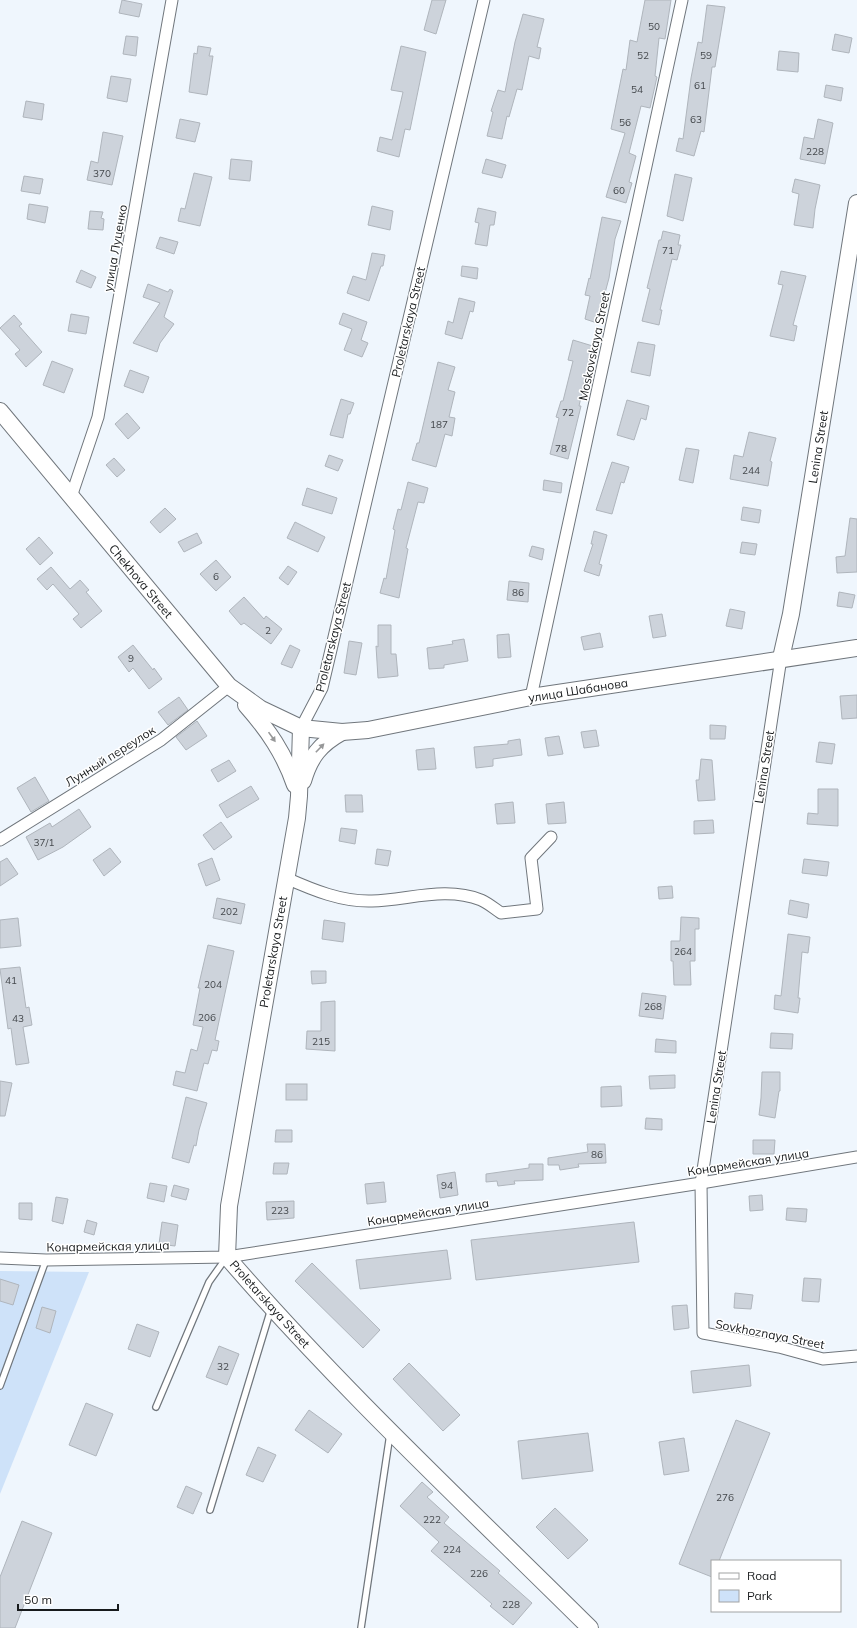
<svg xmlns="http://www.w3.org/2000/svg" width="857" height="1628" viewBox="0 0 857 1628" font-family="Mulish,sans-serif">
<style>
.green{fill:#cee2f9}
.building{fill:#cdd3db;stroke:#afb5bc}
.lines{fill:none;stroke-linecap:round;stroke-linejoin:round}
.lane-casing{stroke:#70767c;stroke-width:8}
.street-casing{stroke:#70767c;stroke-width:13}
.secondary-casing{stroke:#70767c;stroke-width:18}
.lane{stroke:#fff;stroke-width:5.5}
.street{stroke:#fff;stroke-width:11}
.secondary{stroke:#fff;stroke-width:16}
.oneway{fill:#979899}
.labels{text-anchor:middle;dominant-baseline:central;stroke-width:3;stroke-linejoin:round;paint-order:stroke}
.number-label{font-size:10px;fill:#44484c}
.street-label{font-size:12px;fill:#171a1c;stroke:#fff}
</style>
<rect width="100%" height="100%" fill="#eff6fd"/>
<path class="green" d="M0,1271L89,1272L0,1494Z"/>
<g class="building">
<path d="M122,0L142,4L139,17L119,13Z"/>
<path d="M432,0H446L436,34L424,30Z"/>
<path d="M645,0H671L665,39L659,38L655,76L657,77L650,108L641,106L629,153L636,156L629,182L632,183L626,203L606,197L625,133L611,129L623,69L626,70L630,40L637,42Z"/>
<path d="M707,5L725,7L715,67H712L704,132L701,131L694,156L676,151L679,138L683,139L691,78L698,42L702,43Z"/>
<path d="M523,14L544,19L537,47L541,48L539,59L529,56L522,90L517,89L509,117L507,116L502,139L487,136L493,112L491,111L498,90L505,92L515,42Z"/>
<path d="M835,34L852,38L849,53L832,50Z"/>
<path d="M126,36L138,37L136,56L123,54Z"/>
<path d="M198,46L211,48L209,56H213L207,95L189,92L194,53L197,54Z"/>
<path d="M401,46L426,52L410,130L405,129L399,157L377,151L380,137L392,140L403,92L391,90Z"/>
<path d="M779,51L799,53L798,72L777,70Z"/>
<path d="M111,76L131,79L127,102L107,98Z"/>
<path d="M826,85L843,88L841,101L824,97Z"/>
<path d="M26,101L44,104L42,120L23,117Z"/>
<path d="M180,119L200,123L195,142L176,138Z"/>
<path d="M818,119L833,123L825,164L800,159L804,137L814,139Z"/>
<path d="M103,132L123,136L112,185L87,180L91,161L98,163Z"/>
<path d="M231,159L252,161L250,181L229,179Z"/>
<path d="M486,159L506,165L502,178L482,173Z"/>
<path d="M194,173L212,177L200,226L178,221L181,208L185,209Z"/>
<path d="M675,174L692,178L683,221L667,216Z"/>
<path d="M24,176L43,179L40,194L21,191Z"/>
<path d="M795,179L820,185L815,209L813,228L794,225L799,194L792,192Z"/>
<path d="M29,204L48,207L45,223L27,219Z"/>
<path d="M372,206L393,211L390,230L368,225Z"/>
<path d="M478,208L496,212L494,225H490L487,246L475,244L479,223L475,222Z"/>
<path d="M90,211L103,212L101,218L104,219L103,230L88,229Z"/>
<path d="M602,217L621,221L615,239L609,278L597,323L585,319L590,296L585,295L589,278L590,279Z"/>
<path d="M663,231L680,235L678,245H681L677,260L672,259L660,310H662L659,325L642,321L650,289L647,288L659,240H661Z"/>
<path d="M160,237L178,242L174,254L156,248Z"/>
<path d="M372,253L385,255L383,266H381L369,301L347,293L353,276L366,280Z"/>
<path d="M462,266L478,268L477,279L461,276Z"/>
<path d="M81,270L96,277L91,288L76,282Z"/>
<path d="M781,271L806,276L793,325L797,326L794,341L770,336L783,285L778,284Z"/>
<path d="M148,284L168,292L170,289L173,291L164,317L174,324L160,343L157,352L133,343L160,303L143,297Z"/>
<path d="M459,298L475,302L473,312L470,311L462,339L445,334L448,321L453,323Z"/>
<path d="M343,313L367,322L361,340L368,343L362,357L344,350L352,329L339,324Z"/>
<path d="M71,314L89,317L86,334L68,331Z"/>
<path d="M14,315L22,324L19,326L42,352L26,367L15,354L20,350L0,328Z"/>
<path d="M573,340L596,347L590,367L588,366L579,406H581L568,459L550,454L559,418L556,417L561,401H563L573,361L568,360Z"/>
<path d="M638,342L655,345L650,376L631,372Z"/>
<path d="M52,361L73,369L64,393L43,385Z"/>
<path d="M438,362L455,367L448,390L455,392L449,417L455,418L452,436L445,434L436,467L412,460L417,443H419Z"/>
<path d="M130,370L149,377L143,393L124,386Z"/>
<path d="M341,399L354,403L350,414H348L343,438L330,435Z"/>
<path d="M627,400L649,406L646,420L641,418L634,440L617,435Z"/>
<path d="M127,413L140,428L128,439L115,424Z"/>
<path d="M749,432L776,438L770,461L772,462L768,486L730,479L734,455L743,457Z"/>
<path d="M686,448L699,450L693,483L679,480Z"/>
<path d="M329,455L343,460L338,471L325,466Z"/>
<path d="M114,458L125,470L117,477L106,465Z"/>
<path d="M612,462L629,467L624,483L621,482L612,514L596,510Z"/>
<path d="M544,480L562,483L561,493L543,490Z"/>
<path d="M408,482L428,488L424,503L418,502L406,548L408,549L399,598L380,593L384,578L386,579L395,530L393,529L398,509L401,510Z"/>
<path d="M307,488L337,498L332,514L302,505Z"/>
<path d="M743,507L761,510L759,523L741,520Z"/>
<path d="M165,508L176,519L160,533L150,522Z"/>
<path d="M850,518L857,519V572L837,573L836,557L845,556Z"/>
<path d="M295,522L325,537L318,552L287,538Z"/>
<path d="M594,531L607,535L599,564L602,565L599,576L584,571L593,544H591Z"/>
<path d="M197,533L202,543L184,552L178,542Z"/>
<path d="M39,537L53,553L40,565L26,549Z"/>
<path d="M742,542L757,544L755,555L740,553Z"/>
<path d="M532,546L544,549L542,560L529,556Z"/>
<path d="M216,560L231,577L216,591L200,574Z"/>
<path d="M288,566L297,572L288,585L279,578Z"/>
<path d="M51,567L70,589L80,580L89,590L86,592L102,611L81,628L73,619L79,614L53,584L47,590L37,579Z"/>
<path d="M509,581L529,583L528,602L507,600Z"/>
<path d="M839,592L855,595L852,608L837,606Z"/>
<path d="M244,597L264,619L266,616L282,629L271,644L244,623L241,625L229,611Z"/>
<path d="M730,609L745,612L742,629L726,626Z"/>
<path d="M662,614L666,636L653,638L649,616Z"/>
<path d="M378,625H391V654H396L398,676L378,678L376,646L378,647Z"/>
<path d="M600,633L603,647L584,650L581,637Z"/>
<path d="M509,634L511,657L498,658L497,635Z"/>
<path d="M464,639L468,661L444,665V668L429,669L427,648L453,644L452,641Z"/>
<path d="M349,641L362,643L356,675L344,673Z"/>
<path d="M133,645L153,670L154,668L162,679L149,689L133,668L129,672L118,657Z"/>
<path d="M290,645L300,650L292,668L281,664Z"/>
<path d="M857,695V718L842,719L840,696Z"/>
<path d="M179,697L188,710L168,725L158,712Z"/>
<path d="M197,721L207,736L186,750L176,737Z"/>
<path d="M710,725L726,726L725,739H710Z"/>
<path d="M596,730L599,746L584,748L581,732Z"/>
<path d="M559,736L563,754L548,756L545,738Z"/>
<path d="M520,739L522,755L493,759V766L476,768L474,747L508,744V741Z"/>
<path d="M819,742L835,744L832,764L816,762Z"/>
<path d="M434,748L436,769L418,770L416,750Z"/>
<path d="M701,759L712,760L715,800L698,801L696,780H699Z"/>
<path d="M229,760L236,771L218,782L211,770Z"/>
<path d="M35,777L49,801L31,812L17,788Z"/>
<path d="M251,786L259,799L227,818L219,805Z"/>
<path d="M818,789H838V826L807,824L808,813L818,814Z"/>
<path d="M345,795H362L363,812H346Z"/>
<path d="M513,802L515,823L497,824L495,804Z"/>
<path d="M564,802L566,823L548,824L546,804Z"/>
<path d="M79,809L91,827L63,847L38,860L26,837L50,823L52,827Z"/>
<path d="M713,820L714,833L694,834V821Z"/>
<path d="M221,822L232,837L214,850L203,835Z"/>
<path d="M341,828L357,830L355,844L339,841Z"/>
<path d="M110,848L121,862L104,876L93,860Z"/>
<path d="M377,849L391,851L388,866L375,864Z"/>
<path d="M7,858L18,874L0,886V862Z"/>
<path d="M212,858L220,880L206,886L198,864Z"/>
<path d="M804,859L829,862L827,876L802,873Z"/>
<path d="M672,886L673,898L659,899L658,887Z"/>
<path d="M217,898L245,904L241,924L213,918Z"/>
<path d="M790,900L809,904L807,918L788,914Z"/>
<path d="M681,917L699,918V929H695V961H690L691,985H674L673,961H671V941H680Z"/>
<path d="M18,918L21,946L0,948V920Z"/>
<path d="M324,920L345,923L343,942L322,939Z"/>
<path d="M788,934L810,937L808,953L802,952L798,998H800L798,1013L774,1009L775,995L781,996Z"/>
<path d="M208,945L234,951L215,1040L219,1041L217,1051L212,1050L208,1064L204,1063L197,1091L173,1085L176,1071L185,1073L191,1049L197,1051L203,1027L193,1025L200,988H198Z"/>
<path d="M20,967L26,1008L29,1007L32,1025L23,1027L29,1063L16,1065L11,1028L8,1029L0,969Z"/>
<path d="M311,971H326V983L312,984Z"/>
<path d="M642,993L666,996L663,1019L639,1016Z"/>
<path d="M335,1001V1051L306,1049L307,1031H321V1002Z"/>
<path d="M771,1033L793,1034L792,1049L770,1048Z"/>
<path d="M656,1039L676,1041V1053L655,1052Z"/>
<path d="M762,1072H780V1091H779L775,1118L759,1115L761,1098Z"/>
<path d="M675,1075V1088L650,1089L649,1076Z"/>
<path d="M0,1081L12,1083L5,1116H0Z"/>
<rect x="286" y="1084" width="21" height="16"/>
<path d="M621,1086L622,1106L601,1107V1087Z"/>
<path d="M186,1097L207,1103L199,1130L196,1146L194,1145L189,1163L172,1158Z"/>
<path d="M646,1118L662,1119V1130L645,1129Z"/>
<path d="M276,1130H292V1142H275Z"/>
<path d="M753,1140H775L774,1154H753Z"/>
<path d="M587,1144H605L606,1163L578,1164L579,1167L560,1170L559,1165H548V1158L588,1152Z"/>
<path d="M274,1163H289L287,1174H273Z"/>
<path d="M529,1164H543V1180L514,1181L515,1184L498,1186L497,1181L486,1182V1174L529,1168Z"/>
<path d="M455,1172L458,1195L440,1198L437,1175Z"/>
<path d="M384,1182L386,1202L367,1204L365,1184Z"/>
<path d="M150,1183L167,1186L164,1202L147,1198Z"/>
<path d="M174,1185L189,1189L186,1200L171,1196Z"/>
<path d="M762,1195L763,1210L750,1211L749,1196Z"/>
<path d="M56,1197L68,1199L63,1224L52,1221Z"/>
<path d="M294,1201V1218L267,1220L266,1202Z"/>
<path d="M19,1203H32V1220L19,1219Z"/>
<path d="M787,1208L807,1209L806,1222L786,1220Z"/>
<path d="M87,1220L97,1223L94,1235L84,1232Z"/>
<path d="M162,1222L178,1225L175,1246L159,1244Z"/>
<path d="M634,1222L639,1262L476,1280L471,1240Z"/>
<path d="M447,1250L451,1279L360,1289L356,1260Z"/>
<path d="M312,1263L380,1330L363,1348L295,1281Z"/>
<path d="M804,1278L821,1279L819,1302L802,1301Z"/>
<path d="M0,1279L19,1285L13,1305L0,1301Z"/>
<path d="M735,1293L753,1295L751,1309L734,1308Z"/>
<path d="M687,1305L689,1328L674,1330L672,1306Z"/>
<path d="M42,1307L56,1311L50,1333L36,1328Z"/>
<path d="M137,1324L159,1332L150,1357L128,1349Z"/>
<path d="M219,1346L239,1354L227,1385L206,1377Z"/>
<path d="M409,1363L460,1415L443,1431L393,1379Z"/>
<path d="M749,1365L751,1386L693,1393L691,1371Z"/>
<path d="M86,1403L113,1414L96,1456L69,1445Z"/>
<path d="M309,1410L342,1434L328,1453L295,1430Z"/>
<path d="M736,1420L770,1433L719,1561H712V1577L679,1564Z"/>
<path d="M588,1433L593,1471L522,1479L518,1441Z"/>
<path d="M684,1438L689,1471L664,1475L659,1442Z"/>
<path d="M258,1447L276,1455L263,1482L246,1475Z"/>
<path d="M422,1482L433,1492L427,1497L449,1517L444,1523L500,1571L498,1573L532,1603L513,1625L490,1606L492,1604L431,1551L439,1542L400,1506Z"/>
<path d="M186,1486L202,1493L193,1514L177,1507Z"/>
<path d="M555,1508L588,1540L568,1559L536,1527Z"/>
<path d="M22,1521L52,1533L15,1628H0V1577Z"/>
</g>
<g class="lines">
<g class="lane-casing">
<g id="lane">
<path d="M0,1386L46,1260"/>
<path d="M156,1407L209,1282L226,1258"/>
<path d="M210,1510L271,1309"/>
<path d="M361,1628L390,1434"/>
</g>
</g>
<g class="street-casing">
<g id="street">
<path d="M71,497L98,417L172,0"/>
<path d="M781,658L701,1183L703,1333L779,1347L823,1359L857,1356"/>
<path d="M531,697L682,0"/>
<path d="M301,728L322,688L484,0"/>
<path d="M0,840L161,740L229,686"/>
<path d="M286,878C313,890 342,902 372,901C408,900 446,886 481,900C488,903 495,909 501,913L537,909L531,858L551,837"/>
<path d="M0,1258L46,1260L227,1257L701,1183L857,1157"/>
</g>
</g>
<g class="secondary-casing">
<g id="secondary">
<path d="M0,411L229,686L261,709L301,728L342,732L368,730L531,697L857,648"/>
<path d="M781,658L791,614L857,203"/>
<path d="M246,705C268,730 284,753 295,785"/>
<path d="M301,728L299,796L297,818L229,1206L227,1257C339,1387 468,1507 590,1628"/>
<path d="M303,781C310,757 320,744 342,732"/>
</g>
</g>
<use href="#lane" class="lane"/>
<use href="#street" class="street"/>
<use href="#secondary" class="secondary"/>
</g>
<defs><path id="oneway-solid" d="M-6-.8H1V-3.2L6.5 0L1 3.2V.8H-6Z"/></defs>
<g class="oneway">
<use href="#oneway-solid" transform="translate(272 737) rotate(55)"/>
<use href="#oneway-solid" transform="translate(320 748) rotate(-46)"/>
</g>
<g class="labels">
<g class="number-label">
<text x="654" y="26">50</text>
<text x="643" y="55">52</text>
<text x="706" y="55">59</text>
<text x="700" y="85">61</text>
<text x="637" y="89">54</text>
<text x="696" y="119">63</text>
<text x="625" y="122">56</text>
<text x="815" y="151">228</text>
<text x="102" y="173">370</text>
<text x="619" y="190">60</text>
<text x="668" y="250">71</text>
<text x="568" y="412">72</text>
<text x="439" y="424">187</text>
<text x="561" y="448">78</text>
<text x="751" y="470">244</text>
<text x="216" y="576">6</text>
<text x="518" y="592">86</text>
<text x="268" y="630">2</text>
<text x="131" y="658">9</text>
<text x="44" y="842">37/1</text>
<text x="229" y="911">202</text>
<text x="683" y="951">264</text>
<text x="11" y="980">41</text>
<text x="213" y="984">204</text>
<text x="653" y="1006">268</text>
<text x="207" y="1017">206</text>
<text x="18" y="1018">43</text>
<text x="321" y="1041">215</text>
<text x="597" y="1154">86</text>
<text x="447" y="1185">94</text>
<text x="280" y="1210">223</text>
<text x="223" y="1366">32</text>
<text x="725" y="1497">276</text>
<text x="432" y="1519">222</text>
<text x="452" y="1549">224</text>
<text x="479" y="1573">226</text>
<text x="511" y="1604">228</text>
</g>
<g class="street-label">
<text transform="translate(115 248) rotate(-80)">улица Луценко</text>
<text transform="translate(408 322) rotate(-77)">Proletarskaya Street</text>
<text transform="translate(594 346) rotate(-78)">Moskovskaya Street</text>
<text transform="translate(818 447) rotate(-81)">Lenina Street</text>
<text transform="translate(141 581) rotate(50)">Chekhova Street</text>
<text transform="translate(333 637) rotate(-76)">Proletarskaya Street</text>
<text transform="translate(578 690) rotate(-9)">улица Шабанова</text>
<text transform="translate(110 756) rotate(-32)">Лунный переулок</text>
<text transform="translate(764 767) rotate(-81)">Lenina Street</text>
<text transform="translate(273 952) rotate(-80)">Proletarskaya Street</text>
<text transform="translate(716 1087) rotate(-81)">Lenina Street</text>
<text transform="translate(748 1162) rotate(-9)">Конармейская улица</text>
<text transform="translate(428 1212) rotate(-9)">Конармейская улица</text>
<text transform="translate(108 1246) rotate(-1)">Конармейская улица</text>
<text transform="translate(270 1304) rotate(48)">Proletarskaya Street</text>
<text transform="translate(770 1334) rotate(11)">Sovkhoznaya Street</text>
</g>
</g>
<rect x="711" y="1560" width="130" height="52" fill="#ffffff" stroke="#a2a3a4"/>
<rect x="719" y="1573" width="20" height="6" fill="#ffffff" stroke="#a2a3a4"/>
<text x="747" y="1580" font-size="12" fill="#171a1c">Road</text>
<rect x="719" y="1590" width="20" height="12" fill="#cee2f9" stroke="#a2a3a4"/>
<text x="747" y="1600" font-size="12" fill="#171a1c">Park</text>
<path d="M18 1604v6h100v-6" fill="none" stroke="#171a1c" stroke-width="2"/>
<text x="24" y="1604" font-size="12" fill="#171a1c" stroke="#ffffff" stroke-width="3" paint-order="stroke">50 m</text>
</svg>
